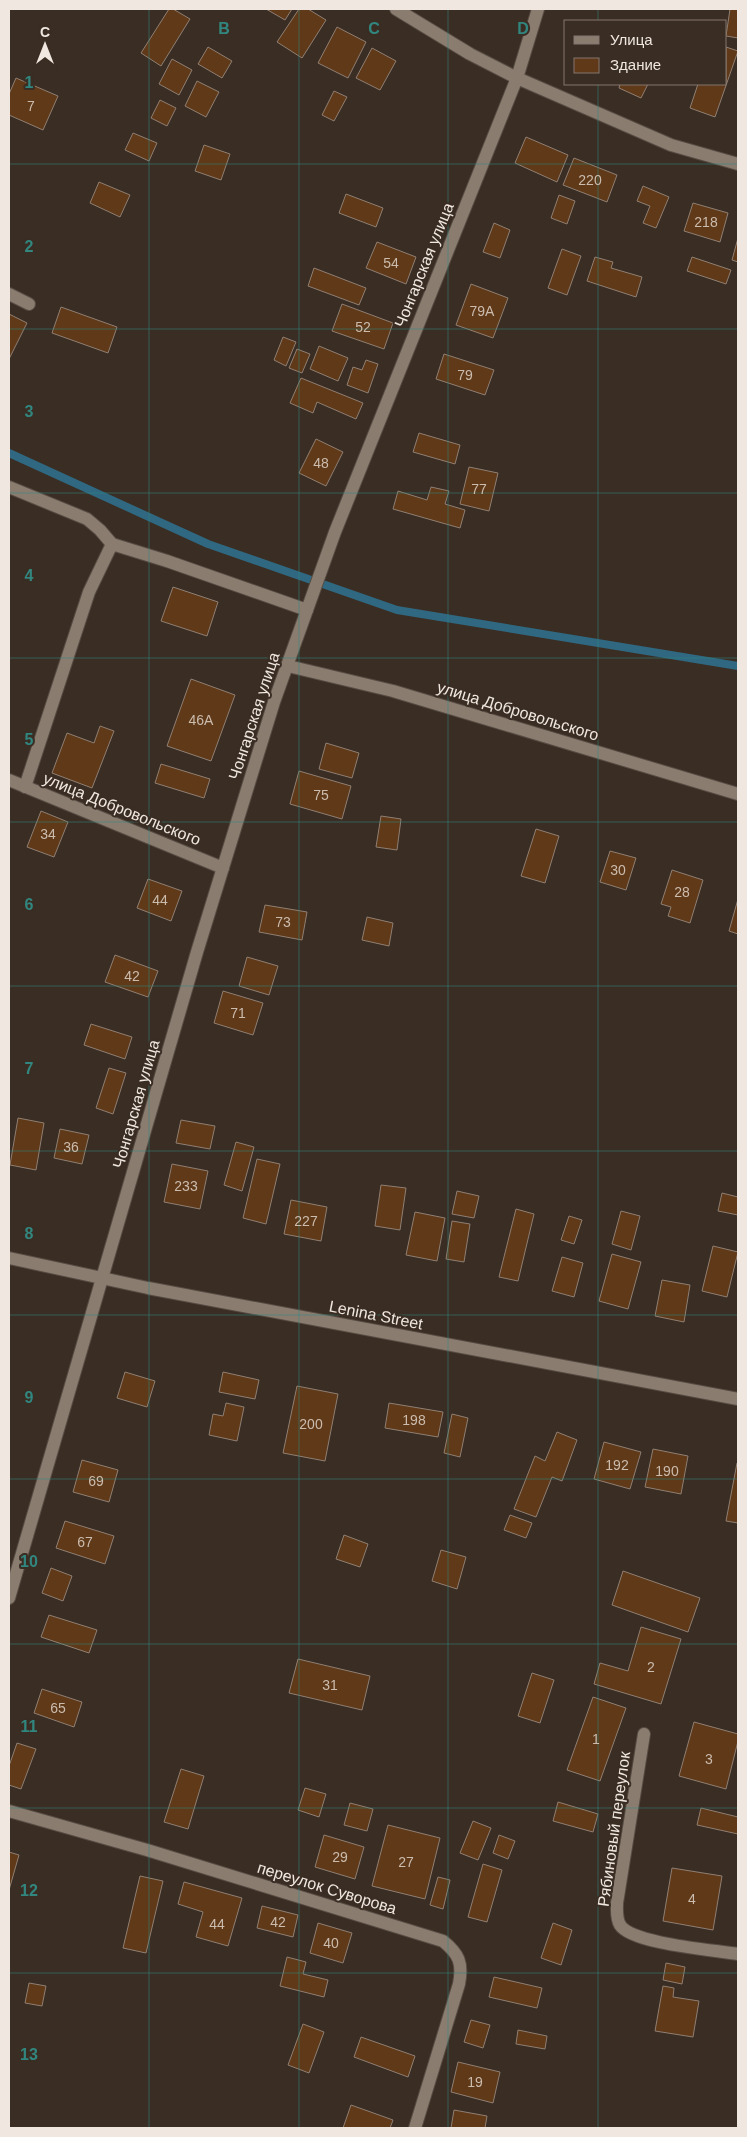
<svg xmlns="http://www.w3.org/2000/svg" width="747" height="2137" viewBox="0 0 747 2137" font-family="Arial,sans-serif">
<style>
.lines{fill:none;stroke-linecap:round;stroke-linejoin:round}
.stream{stroke:#2f6880;stroke-width:8}
.building{fill:#5f3918;stroke:#8f7f73}
.minor-casing{stroke:#574c43;stroke-width:14}
.tertiary-casing{stroke:#574c43;stroke-width:14}
.minor{stroke:#8b7c70;stroke-width:12}
.tertiary{stroke:#8b7c70;stroke-width:12}
.grid{fill:none;stroke:#31877f;stroke-width:1;stroke-opacity:0.55}
.labels{text-anchor:middle;dominant-baseline:central;stroke-width:4;stroke-linejoin:round;paint-order:stroke}
.number-label{font-size:14px;fill:#ccbcae}
.street-label{font-size:16px;fill:#f0e7e0;stroke:#3a2d23}
.grid-label{font-size:16px;text-anchor:middle;font-weight:bold;fill:#31877f;stroke:#3a2d23;stroke-width:4;stroke-linejoin:round;paint-order:stroke}
</style>
<rect width="100%" height="100%" fill="#3a2d23"/>
<g class="lines">
<path class="stream" d="M9,453L208,544L397,610L738,666"/>
</g>
<g class="building">
<path d="M169,9H173L190,19L161,66L141,53Z"/>
<path d="M266,9H292L285,20Z"/>
<path d="M299,9H308L326,20L302,58L277,42Z"/>
<path d="M730,9H738V38L726,36Z"/>
<path d="M337,27L366,42L348,78L318,63Z"/>
<path d="M208,47L232,61L222,78L198,64Z"/>
<path d="M726,47L738,51L715,117L690,108L698,84H726Z"/>
<path d="M372,48L396,61L380,90L356,78Z"/>
<path d="M172,59L192,70L179,95L159,84Z"/>
<path d="M16,78L58,96L43,130L9,115V94Z"/>
<path d="M197,81L219,92L206,117L185,106Z"/>
<path d="M620,84H648L641,98L619,88Z"/>
<path d="M334,91L347,97L334,121L322,115Z"/>
<path d="M160,100L176,108L167,126L151,118Z"/>
<path d="M133,133L157,143L149,161L125,150Z"/>
<path d="M526,137L568,155L557,182L515,163Z"/>
<path d="M204,145L230,154L221,180L195,171Z"/>
<path d="M574,158L617,175L607,202L563,185Z"/>
<path d="M99,182L130,195L120,217L90,203Z"/>
<path d="M643,186L669,197L656,228L643,223L650,206L637,201Z"/>
<path d="M346,194L383,208L376,227L339,213Z"/>
<path d="M559,195L575,201L567,224L551,218Z"/>
<path d="M693,203L728,213L720,242L684,231Z"/>
<path d="M494,223L510,230L500,258L483,252Z"/>
<path d="M738,238V262L732,260Z"/>
<path d="M377,242L416,257L406,284L366,268Z"/>
<path d="M562,249L581,256L567,295L548,288Z"/>
<path d="M595,257L613,262L611,268L642,277L636,297L587,281Z"/>
<path d="M692,257L731,270L726,284L687,271Z"/>
<path d="M314,268L366,288L359,305L308,286Z"/>
<path d="M471,284L508,298L493,338L456,325Z"/>
<path d="M342,304L393,323L384,349L332,331Z"/>
<path d="M61,307L117,327L108,353L52,333Z"/>
<path d="M9,314L27,323L9,359Z"/>
<path d="M283,337L296,342L286,366L274,360Z"/>
<path d="M319,346L348,358L338,381L310,369Z"/>
<path d="M297,349L310,354L302,373L289,368Z"/>
<path d="M444,354L494,370L485,395L436,379Z"/>
<path d="M366,360L378,364L368,393L347,385L353,367L362,370Z"/>
<path d="M301,378L363,403L356,419L317,402L313,413L290,403Z"/>
<path d="M419,433L460,445L455,464L413,452Z"/>
<path d="M316,439L343,452L326,486L299,473Z"/>
<path d="M469,467L498,473L489,511L460,504Z"/>
<path d="M431,487L449,491L445,504L465,510L460,528L393,509L398,491L427,500Z"/>
<path d="M173,587L218,602L207,636L161,621Z"/>
<path d="M191,679L235,695L211,761L167,746Z"/>
<path d="M100,726L114,731L92,788L52,773L67,733L94,743Z"/>
<path d="M326,743L359,753L352,778L319,769Z"/>
<path d="M161,764L210,779L204,798L155,783Z"/>
<path d="M299,771L351,786L342,819L290,804Z"/>
<path d="M41,811L68,822L54,857L27,847Z"/>
<path d="M381,816L401,819L397,850L376,847Z"/>
<path d="M536,829L559,836L545,883L521,876Z"/>
<path d="M610,851L636,858L626,890L600,882Z"/>
<path d="M672,870L703,880L690,923L668,916L671,907L661,904Z"/>
<path d="M148,879L182,891L171,921L137,908Z"/>
<path d="M738,899V934L729,931Z"/>
<path d="M265,905L307,912L302,940L259,932Z"/>
<path d="M367,917L393,923L389,946L362,940Z"/>
<path d="M115,955L158,971L148,997L105,982Z"/>
<path d="M247,957L278,966L269,995L239,986Z"/>
<path d="M223,991L263,1003L253,1035L214,1023Z"/>
<path d="M91,1024L132,1037L125,1059L84,1045Z"/>
<path d="M109,1068L126,1073L113,1114L96,1108Z"/>
<path d="M18,1118L44,1123L36,1170L10,1165Z"/>
<path d="M181,1120L215,1126L210,1149L176,1143Z"/>
<path d="M60,1129L89,1135L82,1164L54,1158Z"/>
<path d="M236,1142L254,1147L242,1191L224,1185Z"/>
<path d="M257,1159L280,1164L266,1224L243,1218Z"/>
<path d="M172,1164L208,1171L200,1209L164,1202Z"/>
<path d="M381,1185L406,1188L400,1230L375,1226Z"/>
<path d="M457,1191L479,1196L474,1218L452,1214Z"/>
<path d="M722,1193L738,1197V1215L718,1211Z"/>
<path d="M291,1200L327,1207L321,1241L284,1234Z"/>
<path d="M516,1209L534,1214L518,1281L499,1277Z"/>
<path d="M621,1211L640,1216L631,1250L612,1244Z"/>
<path d="M415,1212L445,1218L437,1261L406,1255Z"/>
<path d="M569,1216L582,1220L574,1244L561,1240Z"/>
<path d="M452,1221L470,1224L464,1262L446,1259Z"/>
<path d="M713,1246L738,1252L727,1297L702,1291Z"/>
<path d="M612,1254L641,1262L628,1309L599,1301Z"/>
<path d="M562,1257L583,1263L574,1297L552,1291Z"/>
<path d="M662,1280L690,1285L684,1322L655,1316Z"/>
<path d="M125,1372L155,1381L147,1407L117,1398Z"/>
<path d="M223,1372L259,1380L255,1399L219,1392Z"/>
<path d="M297,1386L338,1394L325,1461L283,1453Z"/>
<path d="M226,1403L244,1407L237,1441L209,1435L213,1414L223,1416Z"/>
<path d="M389,1403L443,1412L438,1437L385,1428Z"/>
<path d="M452,1414L468,1418L460,1457L444,1453Z"/>
<path d="M557,1432L577,1440L562,1481L552,1477L536,1517L514,1509L535,1456L545,1461Z"/>
<path d="M604,1442L641,1452L630,1489L594,1479Z"/>
<path d="M653,1449L688,1456L681,1494L645,1487Z"/>
<path d="M82,1460L118,1470L109,1502L73,1492Z"/>
<path d="M737,1463H738V1523L726,1521Z"/>
<path d="M510,1515L532,1523L526,1538L504,1530Z"/>
<path d="M65,1521L114,1536L105,1564L56,1548Z"/>
<path d="M344,1535L368,1544L360,1567L336,1559Z"/>
<path d="M441,1550L466,1557L457,1589L432,1581Z"/>
<path d="M51,1568L72,1576L63,1601L42,1593Z"/>
<path d="M623,1571L700,1598L688,1632L612,1605Z"/>
<path d="M49,1615L97,1630L89,1653L41,1637Z"/>
<path d="M641,1627L681,1639L661,1704L594,1684L600,1663L628,1671Z"/>
<path d="M298,1659L370,1676L362,1710L289,1693Z"/>
<path d="M532,1673L554,1680L540,1723L518,1716Z"/>
<path d="M42,1689L82,1702L74,1727L34,1713Z"/>
<path d="M593,1697L626,1708L600,1781L567,1770Z"/>
<path d="M694,1722L738,1734V1741L726,1789L679,1776Z"/>
<path d="M17,1743L36,1749L21,1789L9,1785V1766Z"/>
<path d="M181,1769L204,1776L188,1829L164,1822Z"/>
<path d="M305,1788L326,1794L319,1817L298,1810Z"/>
<path d="M558,1802L598,1814L593,1832L553,1821Z"/>
<path d="M350,1803L373,1809L367,1831L344,1825Z"/>
<path d="M701,1808L738,1817V1834L697,1825Z"/>
<path d="M473,1821L491,1828L478,1860L460,1853Z"/>
<path d="M388,1825L440,1838L425,1899L372,1886Z"/>
<path d="M324,1835L364,1847L355,1879L315,1867Z"/>
<path d="M499,1835L515,1841L508,1859L493,1853Z"/>
<path d="M9,1852L19,1855L9,1890Z"/>
<path d="M483,1864L502,1870L487,1922L468,1917Z"/>
<path d="M672,1868L722,1876L713,1930L663,1921Z"/>
<path d="M140,1876L163,1881L146,1953L123,1948Z"/>
<path d="M438,1877L450,1880L443,1909L430,1905Z"/>
<path d="M184,1882L242,1898L228,1946L196,1937L203,1912L178,1904Z"/>
<path d="M262,1906L298,1915L293,1937L257,1928Z"/>
<path d="M318,1923L352,1933L343,1963L310,1953Z"/>
<path d="M553,1923L572,1930L561,1965L541,1958Z"/>
<path d="M287,1957L306,1962L303,1974L328,1980L324,1997L280,1986Z"/>
<path d="M666,1963L685,1967L682,1984L663,1980Z"/>
<path d="M494,1977L542,1988L537,2008L489,1997Z"/>
<path d="M29,1983L46,1986L42,2006L25,2003Z"/>
<path d="M663,1986L674,1988L673,1997L699,2001L693,2037L655,2031Z"/>
<path d="M471,2020L490,2025L483,2048L464,2042Z"/>
<path d="M303,2024L324,2032L309,2073L288,2065Z"/>
<path d="M518,2030L547,2036L545,2049L516,2044Z"/>
<path d="M361,2037L415,2056L408,2077L354,2057Z"/>
<path d="M458,2062L500,2072L493,2103L451,2092Z"/>
<path d="M351,2105L393,2120L390,2128H343Z"/>
<path d="M454,2110L487,2116L485,2128H451Z"/>
</g>
<g class="lines">
<g class="minor-casing">
<g id="minor">
<path d="M9,294L29,304"/>
<path d="M9,487L87,519L100,530L112,544"/>
<path d="M288,666L393,691L738,794"/>
<path d="M9,780L223,868"/>
<path d="M25,787L89,592L112,544L167,561L307,610"/>
<path d="M9,1598L197,952L274,702L335,532L517,78L538,9"/>
<path d="M644,1734L617,1903C617,1910 616,1918 620,1925C632,1944 715,1950 738,1954"/>
<path d="M9,1811L147,1850L443,1941C459,1954 463,1963 459,1984L415,2128"/>
</g>
</g>
<g class="tertiary-casing">
<g id="tertiary">
<path d="M396,9L470,54L517,78L671,145L738,164"/>
<path d="M9,1258L148,1288L738,1399"/>
</g>
</g>
<use href="#minor" class="minor"/>
<use href="#tertiary" class="tertiary"/>
</g>
<path class="grid" d="M149,9V2128M299,9V2128M448,9V2128M598,9V21M598,84V2128M9,164H738M9,329H738M9,493H738M9,658H738M9,822H738M9,986H738M9,1151H738M9,1315H738M9,1479H738M9,1644H738M9,1808H738M9,1973H738"/>
<g class="labels">
<g class="number-label">
<text x="31" y="106">7</text>
<text x="590" y="180">220</text>
<text x="706" y="222">218</text>
<text x="391" y="263">54</text>
<text x="482" y="311">79А</text>
<text x="363" y="327">52</text>
<text x="465" y="375">79</text>
<text x="321" y="463">48</text>
<text x="479" y="489">77</text>
<text x="201" y="720">46А</text>
<text x="321" y="795">75</text>
<text x="48" y="834">34</text>
<text x="618" y="870">30</text>
<text x="682" y="892">28</text>
<text x="160" y="900">44</text>
<text x="283" y="922">73</text>
<text x="132" y="976">42</text>
<text x="238" y="1013">71</text>
<text x="71" y="1147">36</text>
<text x="186" y="1186">233</text>
<text x="306" y="1221">227</text>
<text x="414" y="1420">198</text>
<text x="311" y="1424">200</text>
<text x="617" y="1465">192</text>
<text x="667" y="1471">190</text>
<text x="96" y="1481">69</text>
<text x="85" y="1542">67</text>
<text x="651" y="1667">2</text>
<text x="330" y="1685">31</text>
<text x="58" y="1708">65</text>
<text x="596" y="1739">1</text>
<text x="709" y="1759">3</text>
<text x="340" y="1857">29</text>
<text x="406" y="1862">27</text>
<text x="692" y="1899">4</text>
<text x="278" y="1922">42</text>
<text x="217" y="1924">44</text>
<text x="331" y="1943">40</text>
<text x="475" y="2082">19</text>
</g>
<g class="street-label">
<text transform="translate(424 265) rotate(-68)">Чонгарская улица</text>
<text transform="translate(518 711) rotate(17)">улица Добровольского</text>
<text transform="translate(254 716) rotate(-72)">Чонгарская улица</text>
<text transform="translate(122 809) rotate(22)">улица Добровольского</text>
<text transform="translate(136 1104) rotate(-74)">Чонгарская улица</text>
<text transform="translate(376 1315) rotate(11)">Lenina Street</text>
<text transform="translate(614 1829) rotate(-82)">Рябиновый переулок</text>
<text transform="translate(327 1888) rotate(17)">переулок Суворова</text>
</g>
</g>
<g class="grid-label">
<text x="224" y="34">B</text>
<text x="374" y="34">C</text>
<text x="523" y="34">D</text>
<text x="29" y="88">1</text>
<text x="29" y="252">2</text>
<text x="29" y="417">3</text>
<text x="29" y="581">4</text>
<text x="29" y="745">5</text>
<text x="29" y="910">6</text>
<text x="29" y="1074">7</text>
<text x="29" y="1239">8</text>
<text x="29" y="1403">9</text>
<text x="29" y="1567">10</text>
<text x="29" y="1732">11</text>
<text x="29" y="1896">12</text>
<text x="29" y="2060">13</text>
</g>
<rect width="747" height="2137" fill="none" stroke="#f0e7e0" stroke-width="20"/>
<rect x="564" y="20" width="162" height="65" fill="#3a2d23" stroke="#83776f"/>
<rect x="574" y="36" width="25" height="8" fill="#8b7c70" stroke="#83776f"/>
<text x="610" y="45" font-size="15" fill="#f0e7e0">Улица</text>
<rect x="574" y="58" width="25" height="15" fill="#5f3918" stroke="#83776f"/>
<text x="610" y="70" font-size="15" fill="#f0e7e0">Здание</text>
<g transform="translate(45 45)" stroke="#3a2d23" stroke-width="4" paint-order="stroke">
<path d="M0-4L9 19L0 12L-9 19Z" fill="#f0e7e0"/>
<text y="-8" font-size="14" font-weight="bold" text-anchor="middle" fill="#f0e7e0">С</text>
</g>
</svg>
